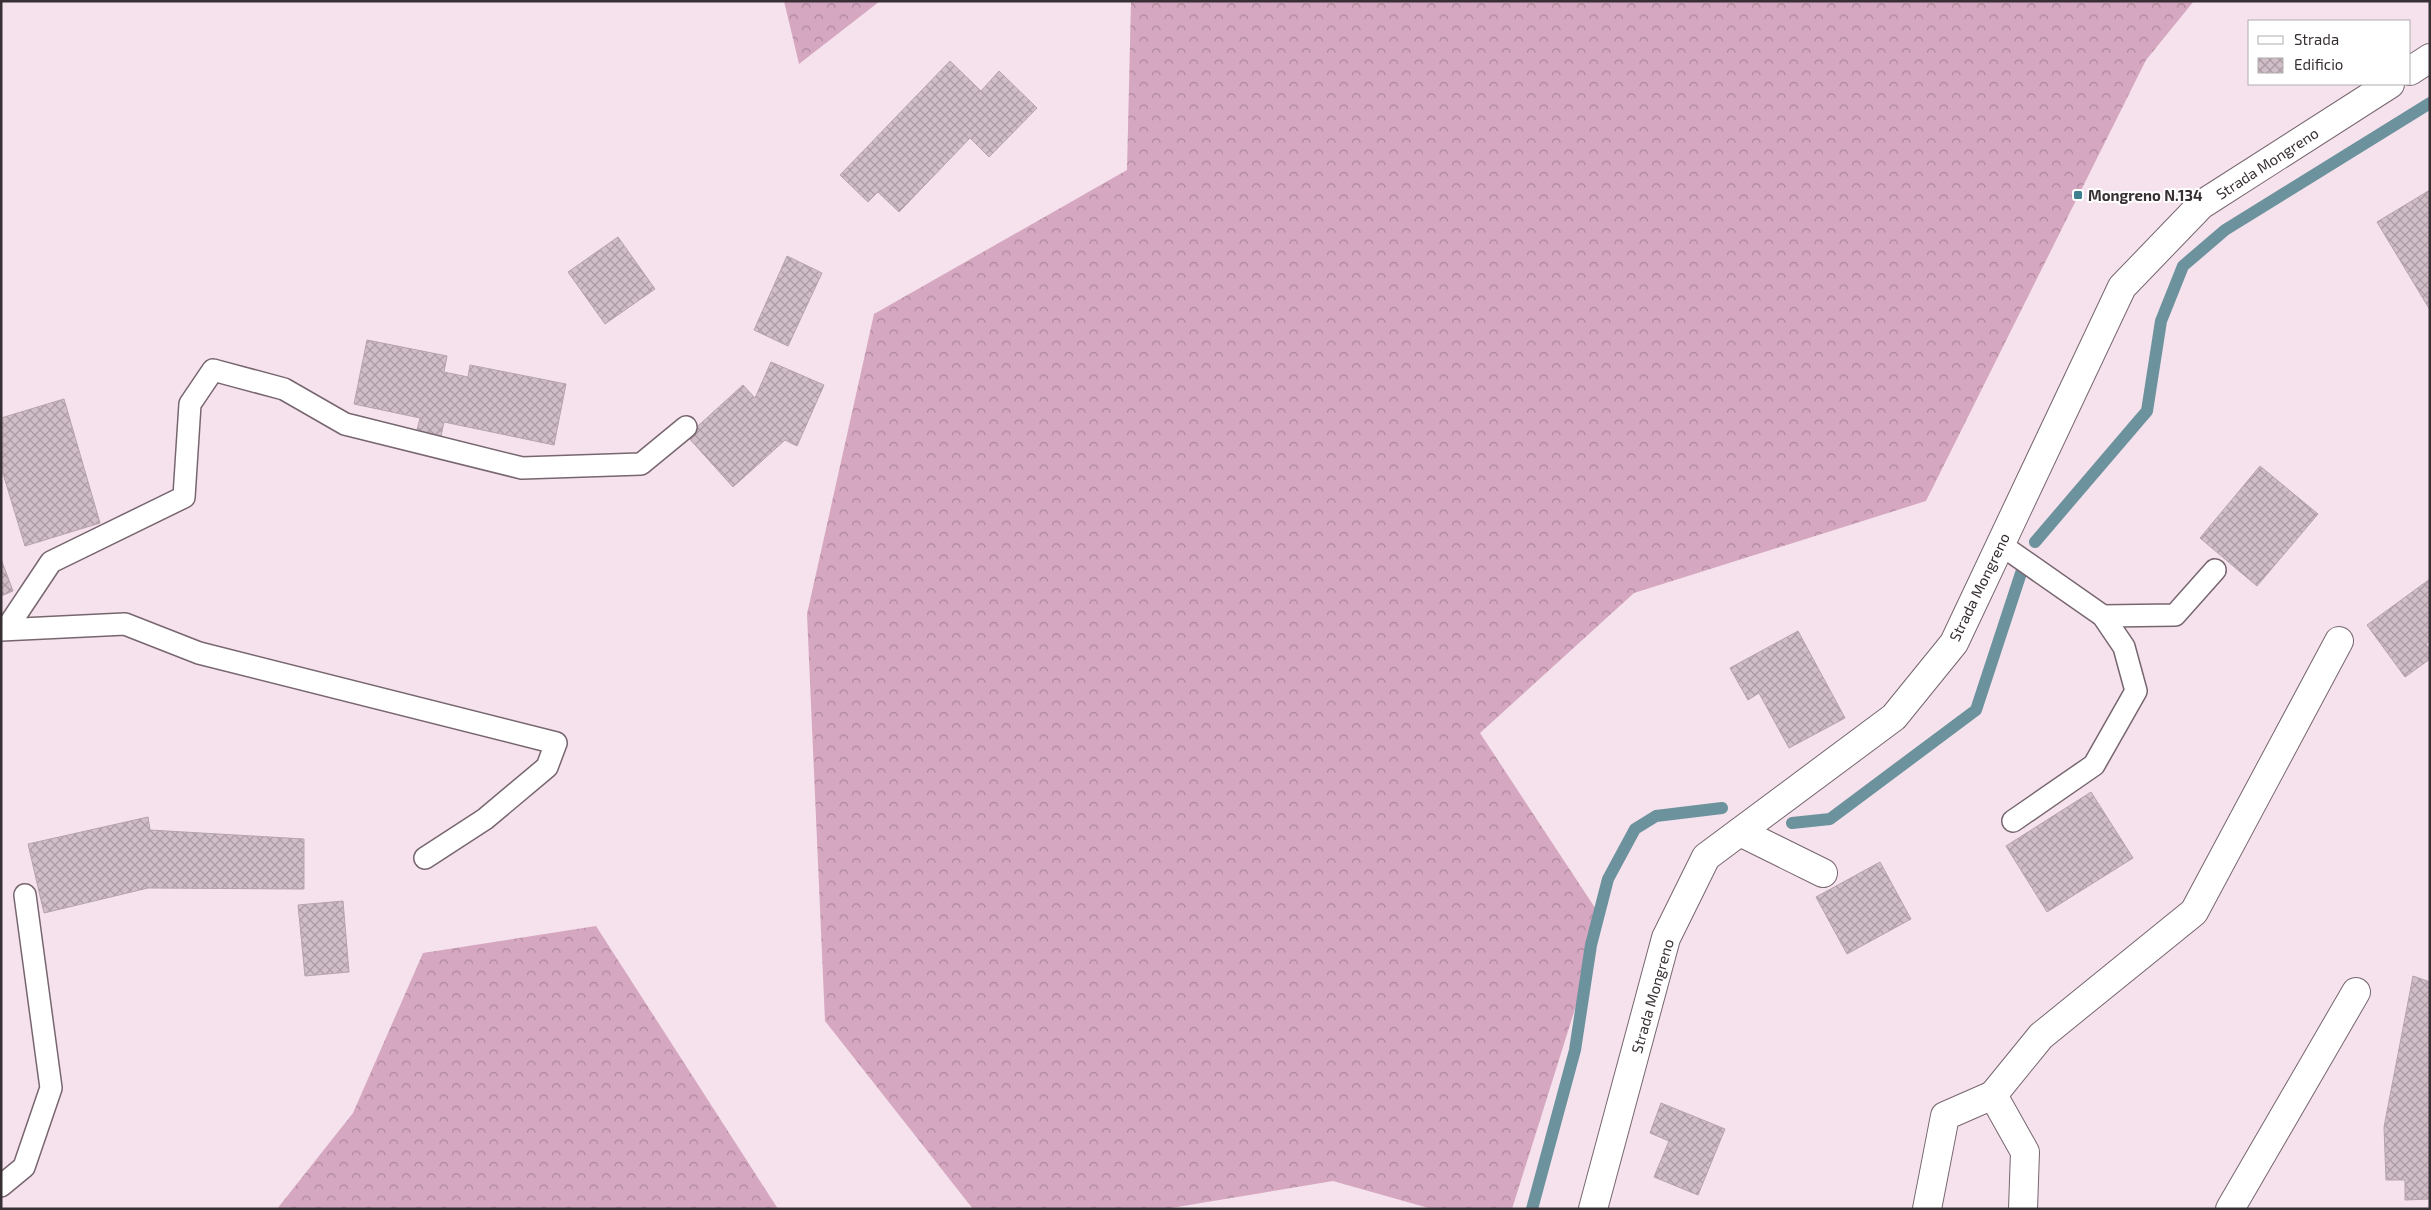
<svg xmlns="http://www.w3.org/2000/svg" width="2431" height="1210" viewBox="0 0 2431 1210" font-family="'Exo 2',sans-serif">
<style>
.forest{fill:url(#forest-crowns)}
.lines{fill:none;stroke-linecap:round;stroke-linejoin:round}
.stream{stroke:#6c929d;stroke-width:12}
.building{fill:url(#building-cross-hatch);stroke:#b6a3ad}
.service-casing{stroke:#77666f;stroke-width:24}
.minor-casing{stroke:#77666f;stroke-width:30}
.service{stroke:#fff;stroke-width:21}
.minor{stroke:#fff;stroke-width:28}
.poi-dot{fill:#3d8090;stroke:#fff;stroke-width:2}
.labels{text-anchor:middle;dominant-baseline:central;stroke-width:4;stroke-linejoin:round;paint-order:stroke}
.street-label{font-size:15px;fill:#372f33;stroke:#fff}
.poi-label{font-size:15px;font-weight:bold;fill:#372f33;stroke:#fff;text-anchor:start}
</style>
<defs>
<pattern id="forest-crowns" width="20" height="18" patternUnits="userSpaceOnUse" patternTransform="scale(1.25)"><rect width="20" height="18" fill="#d5a7c0"/><path d="M2 6a3 3 0 1 1 6 0M12 15a3 3 0 1 1 6 0" fill="none" stroke="#ae889d"/></pattern>
<pattern id="building-cross-hatch" width="8" height="8" patternUnits="userSpaceOnUse" patternTransform="scale(1.25)"><rect width="8" height="8" fill="#d0bdc7"/><path d="M0 0l8 8M0 8l8-8" fill="none" stroke="#aa9aa2"/></pattern>
</defs>
<rect width="100%" height="100%" fill="#f5e2ec"/>
<g class="forest">
<path d="M784,1H880L799,64Z"/>
<path d="M1131,1H2194L2146,60L1926,501L1634,593L1480,733L1603,920L1512,1209H1432L1333,1181L1165,1209H973L825,1021L807,614L874,314L1127,170Z"/>
<path d="M596,926L778,1209H277L353,1113L423,953Z"/>
</g>
<g class="lines">
<g class="stream">
<path d="M2035,542L2147,411L2161,321L2183,266L2225,230L2430,103"/>
<path d="M1792,823L1830,819L1976,710L2022,570"/>
<path d="M1532,1209L1575,1050L1591,945L1608,879L1635,829L1656,816L1722,808"/>
</g>
</g>
<g class="building">
<path d="M950,61L981,91L999,71L1037,108L989,157L970,138L899,212L878,192L868,202L840,175Z"/>
<path d="M2430,190V310L2377,222Z"/>
<path d="M618,237L655,289L605,324L568,272Z"/>
<path d="M787,256L822,273L788,346L754,330Z"/>
<path d="M367,340L447,356L444,372L468,377L470,365L566,384L554,445L444,422L441,436L417,430L420,418L354,404Z"/>
<path d="M771,362L824,385L797,446L785,440L733,487L687,436L743,385L755,398Z"/>
<path d="M64,399L100,523L25,546L1,467V418Z"/>
<path d="M2260,466L2318,514L2257,586L2200,538Z"/>
<path d="M1,559L13,591L1,596Z"/>
<path d="M2430,579V641L2426,644L2430,650V659L2405,677L2367,625Z"/>
<path d="M1798,631L1845,718L1789,748L1759,693L1748,700L1730,668Z"/>
<path d="M2091,792L2133,858L2047,912L2006,846Z"/>
<path d="M148,817L150,830L304,839V889L148,888L44,913L28,844Z"/>
<path d="M1880,862L1911,919L1847,954L1816,897Z"/>
<path d="M343,901L349,972L305,976L298,905Z"/>
<path d="M2413,976L2430,982V1199L2405,1200V1180H2386L2384,1127Z"/>
<path d="M1661,1103L1725,1129L1698,1195L1654,1177L1669,1141L1650,1133Z"/>
</g>
<g class="lines">
<g class="service-casing">
<g id="service">
<path d="M2000,544L2103,616L2124,647L2136,691L2094,765L2013,821"/>
<path d="M2103,616L2175,615L2215,570"/>
<path d="M7,628L51,562L184,497L190,404L213,370L284,389L345,424L522,468L641,464L686,427"/>
<path d="M1,630L125,624L199,653L556,743L547,767L485,819L425,858"/>
<path d="M1,1186L24,1167L51,1088L25,895"/>
</g>
</g>
<g class="minor-casing">
<g id="minor">
<path d="M2410,71L2430,58"/>
<path d="M1740,832L1823,873"/>
<path d="M1993,1095L2041,1036L2194,912L2339,641"/>
<path d="M1593,1209L1666,938L1706,857L1894,717L1954,643L2122,287L2201,205L2390,84"/>
<path d="M1927,1209L1945,1116L1993,1095L2025,1152L2023,1209"/>
<path d="M2230,1209L2356,992"/>
</g>
</g>
<use href="#service" class="service"/>
<use href="#minor" class="minor"/>
</g>
<rect class="poi-dot" x="2073" y="190" width="10" height="10" rx="2.5"/>
<g class="labels">
<g class="street-label">
<text transform="translate(2267 163) rotate(-33)">Strada Mongreno</text>
<text transform="translate(1979 587) rotate(-64)">Strada Mongreno</text>
<text transform="translate(1652 996) rotate(-74)">Strada Mongreno</text>
</g>
<g class="poi-label">
<text x="2088" y="195">Mongreno N.134</text>
</g>
</g>
<rect width="2431" height="1210" fill="none" stroke="#372f33" stroke-width="5"/>
<rect x="2248" y="20" width="162" height="65" fill="#ffffff" stroke="#afacad"/>
<rect x="2258" y="36" width="25" height="8" fill="#ffffff" stroke="#afacad"/>
<text x="2294" y="45" font-size="15" fill="#372f33">Strada</text>
<rect x="2258" y="58" width="25" height="15" fill="url(#building-cross-hatch)" stroke="#afacad"/>
<text x="2294" y="70" font-size="15" fill="#372f33">Edificio</text>
</svg>
